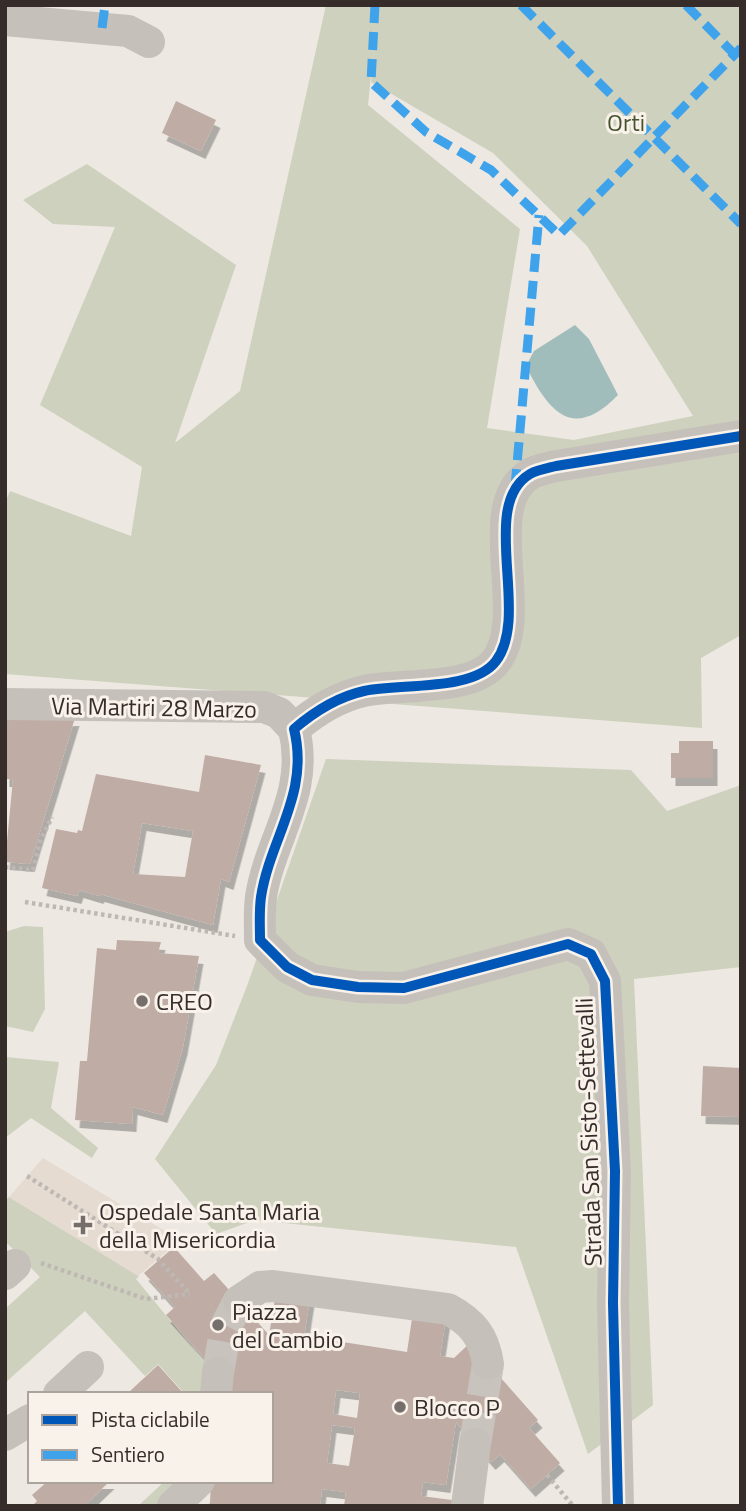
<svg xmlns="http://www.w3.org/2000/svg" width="746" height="1511" viewBox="0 0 746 1511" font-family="'Titillium Web',sans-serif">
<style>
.green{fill:#ced1bd;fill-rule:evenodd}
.plaza{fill:#e6dbd0}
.water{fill:#a0bdbc}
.building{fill:#bfaca5;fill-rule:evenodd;filter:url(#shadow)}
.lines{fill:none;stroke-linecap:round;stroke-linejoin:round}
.minor-tunnel{stroke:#c8c3bd;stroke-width:32;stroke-dasharray:32 16;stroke-linecap:butt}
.path{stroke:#beb8b4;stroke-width:4.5;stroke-dasharray:3.5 3.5;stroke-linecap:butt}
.minor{stroke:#c6c0bb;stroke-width:32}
.quiet{stroke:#3fa3eb;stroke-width:9;stroke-dasharray:18 9;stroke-linecap:butt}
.cycleway-casing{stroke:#f9f2ea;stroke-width:15}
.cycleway{stroke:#0057b8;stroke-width:10}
.poi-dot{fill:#766e6a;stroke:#f9f2ea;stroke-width:2.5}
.labels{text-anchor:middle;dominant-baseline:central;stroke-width:6;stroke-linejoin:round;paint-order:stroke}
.park-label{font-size:24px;fill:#47532f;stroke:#f9f2ea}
.street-label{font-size:24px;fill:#362d2a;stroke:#f9f2ea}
.poi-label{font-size:24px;fill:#362d2a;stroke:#f9f2ea;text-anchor:start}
</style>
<defs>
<filter id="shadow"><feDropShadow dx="4.5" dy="8" stdDeviation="0" flood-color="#0004"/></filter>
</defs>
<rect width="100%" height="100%" fill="#ede8e2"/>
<g class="green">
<path d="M326,5H741V635L701,658L702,728L5,674V503L10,491L131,536L142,467L40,405L115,227L53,224L23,200L87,164L236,265L175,443L240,391ZM374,46L371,82L493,153L587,246L693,416L574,440L487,428L520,229L368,105Z"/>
<path d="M326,759L631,770L667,811L741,785V967L634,979L653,1405L588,1454L516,1247L255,1220L216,1234L155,1159L216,1065L247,986Z"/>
<path d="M24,926L43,927L45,1009L33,1032L5,1026V932Z"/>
<path d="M5,1057L59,1062L51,1108L98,1148L92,1158L31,1118L5,1138Z"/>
<path d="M9,1197L139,1276L136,1279L211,1370L208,1394H185L158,1364L145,1376L85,1311L5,1383V1309L40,1277L5,1241V1201Z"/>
<path d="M165,1481H186L161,1506H138Z"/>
</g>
<path class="plaza" d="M43,1158L180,1240L138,1276L9,1197Z"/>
<path class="water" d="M575,325L589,339L618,395C573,441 549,413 526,366L534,351Z"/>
<g class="building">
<path d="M176,101L216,120L201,151L162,133Z"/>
<path d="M75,718L30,864L5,862L13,779H5V720Z"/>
<path d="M679,741H713V778H671V753H679Z"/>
<path d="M205,755L261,765L229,882L221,879L213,925L100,894L99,896L79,890L77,896L42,888L56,829L77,833L78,830L82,831L96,774L199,792ZM142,823L193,831L185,877L133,874Z"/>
<path d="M117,940L161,942L158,953L199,956L183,1047L163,1115L133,1107L132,1124L75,1120L80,1061H87L97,948L116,950Z"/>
<path d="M703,1066L741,1068V1117L701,1116Z"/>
<path d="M174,1247L204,1281L214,1273L269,1335L276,1293L310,1298L304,1336L407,1352L413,1312L446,1317L440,1356L454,1358L470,1343L538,1420L529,1428L560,1463L531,1489L500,1454L491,1462L456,1422L446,1485L423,1482L421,1496L452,1500V1506H344L346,1492L322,1489L320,1506H207L210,1503L211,1481H271V1394H224L225,1381L166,1315L175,1307L144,1273ZM336,1390L360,1393L357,1418L333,1414ZM332,1425L355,1428L349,1466L327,1463Z"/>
<path d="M158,1365L184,1394H131L129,1392Z"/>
<path d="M48,1481H110L84,1506H32L37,1501L32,1495Z"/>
</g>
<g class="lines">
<g class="minor-tunnel">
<path d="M218,1373L226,1326L239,1301"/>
<path d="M475,1444L488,1364"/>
</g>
<g class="path">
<path d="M5,867L33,870L40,841L52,817"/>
<path d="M25,902L235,936"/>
<path d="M27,1176L158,1259L190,1294"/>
<path d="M41,1263L146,1299L190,1294"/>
<path d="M547,1475L573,1506"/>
</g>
<g class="minor">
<path d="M5,20L128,31L149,42"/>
<path d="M5,704L264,707L279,713L294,729"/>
<path d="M294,729C310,794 270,838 261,897C259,911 260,926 260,940L287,967L312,980L358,987L404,988L568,944L591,954L605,981L615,1171L613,1303L618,1506"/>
<path d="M294,729C315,711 337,697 364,691C399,683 473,692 496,661C531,615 478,505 530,474C537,470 548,468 556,466L741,436"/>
<path d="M5,1274L15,1265"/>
<path d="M239,1301L260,1287L273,1286L448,1309C472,1322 484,1336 488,1364"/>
<path d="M59,1394L88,1367"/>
<path d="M216,1394L218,1373"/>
<path d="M5,1435L30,1420"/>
<path d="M173,1506L199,1481"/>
<path d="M467,1506L475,1444"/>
</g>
<g class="quiet">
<path d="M375,5L371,82L426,132L491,170L559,235L741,48"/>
<path d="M521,5L741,224"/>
<path d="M686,5L741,61"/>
<path d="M102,28L105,5"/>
<path d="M515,487L539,215"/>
</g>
<g class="cycleway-casing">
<path id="cycleway" d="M618,1506L613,1303L615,1171L605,981L591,954L568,944L404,988L358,987L312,980L287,967L260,940C260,926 259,911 261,897C270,838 310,794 294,729C315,711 337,697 364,691C399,683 473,692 496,661C531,615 478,505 530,474C537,470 548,468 556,466L741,436"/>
</g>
<use href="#cycleway" class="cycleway"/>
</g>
<g class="poi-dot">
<circle cx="142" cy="1001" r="7"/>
<path d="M79.5 1214.5h7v7h7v7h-7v7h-7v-7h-7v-7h7z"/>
<circle cx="218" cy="1325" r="7"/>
<circle cx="400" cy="1407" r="7"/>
</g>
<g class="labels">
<g class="park-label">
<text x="626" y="122">Orti</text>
</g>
<g class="street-label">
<text transform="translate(154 707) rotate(1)">Via Martiri 28 Marzo</text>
<text transform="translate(588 1132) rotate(-92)">Strada San Sisto-Settevalli</text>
</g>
<g class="poi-label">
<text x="156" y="1001">CREO</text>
<text x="99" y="1211">Ospedale Santa Maria<tspan x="99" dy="28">della Misericordia</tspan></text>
<text x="232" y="1311">Piazza<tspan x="232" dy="28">del Cambio</tspan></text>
<text x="414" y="1407">Blocco P</text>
</g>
</g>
<rect width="746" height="1511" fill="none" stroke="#362d2a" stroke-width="14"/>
<rect x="28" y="1392" width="245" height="91" fill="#f9f2ea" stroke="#aba39d" stroke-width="2"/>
<rect x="42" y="1415" width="35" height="10" fill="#0057b8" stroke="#aba39d" stroke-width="2"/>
<text x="91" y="1427" font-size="21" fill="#362d2a">Pista ciclabile</text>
<rect x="42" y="1450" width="35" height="10" fill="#3fa3eb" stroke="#aba39d" stroke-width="2"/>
<text x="91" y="1462" font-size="21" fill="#362d2a">Sentiero</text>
</svg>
